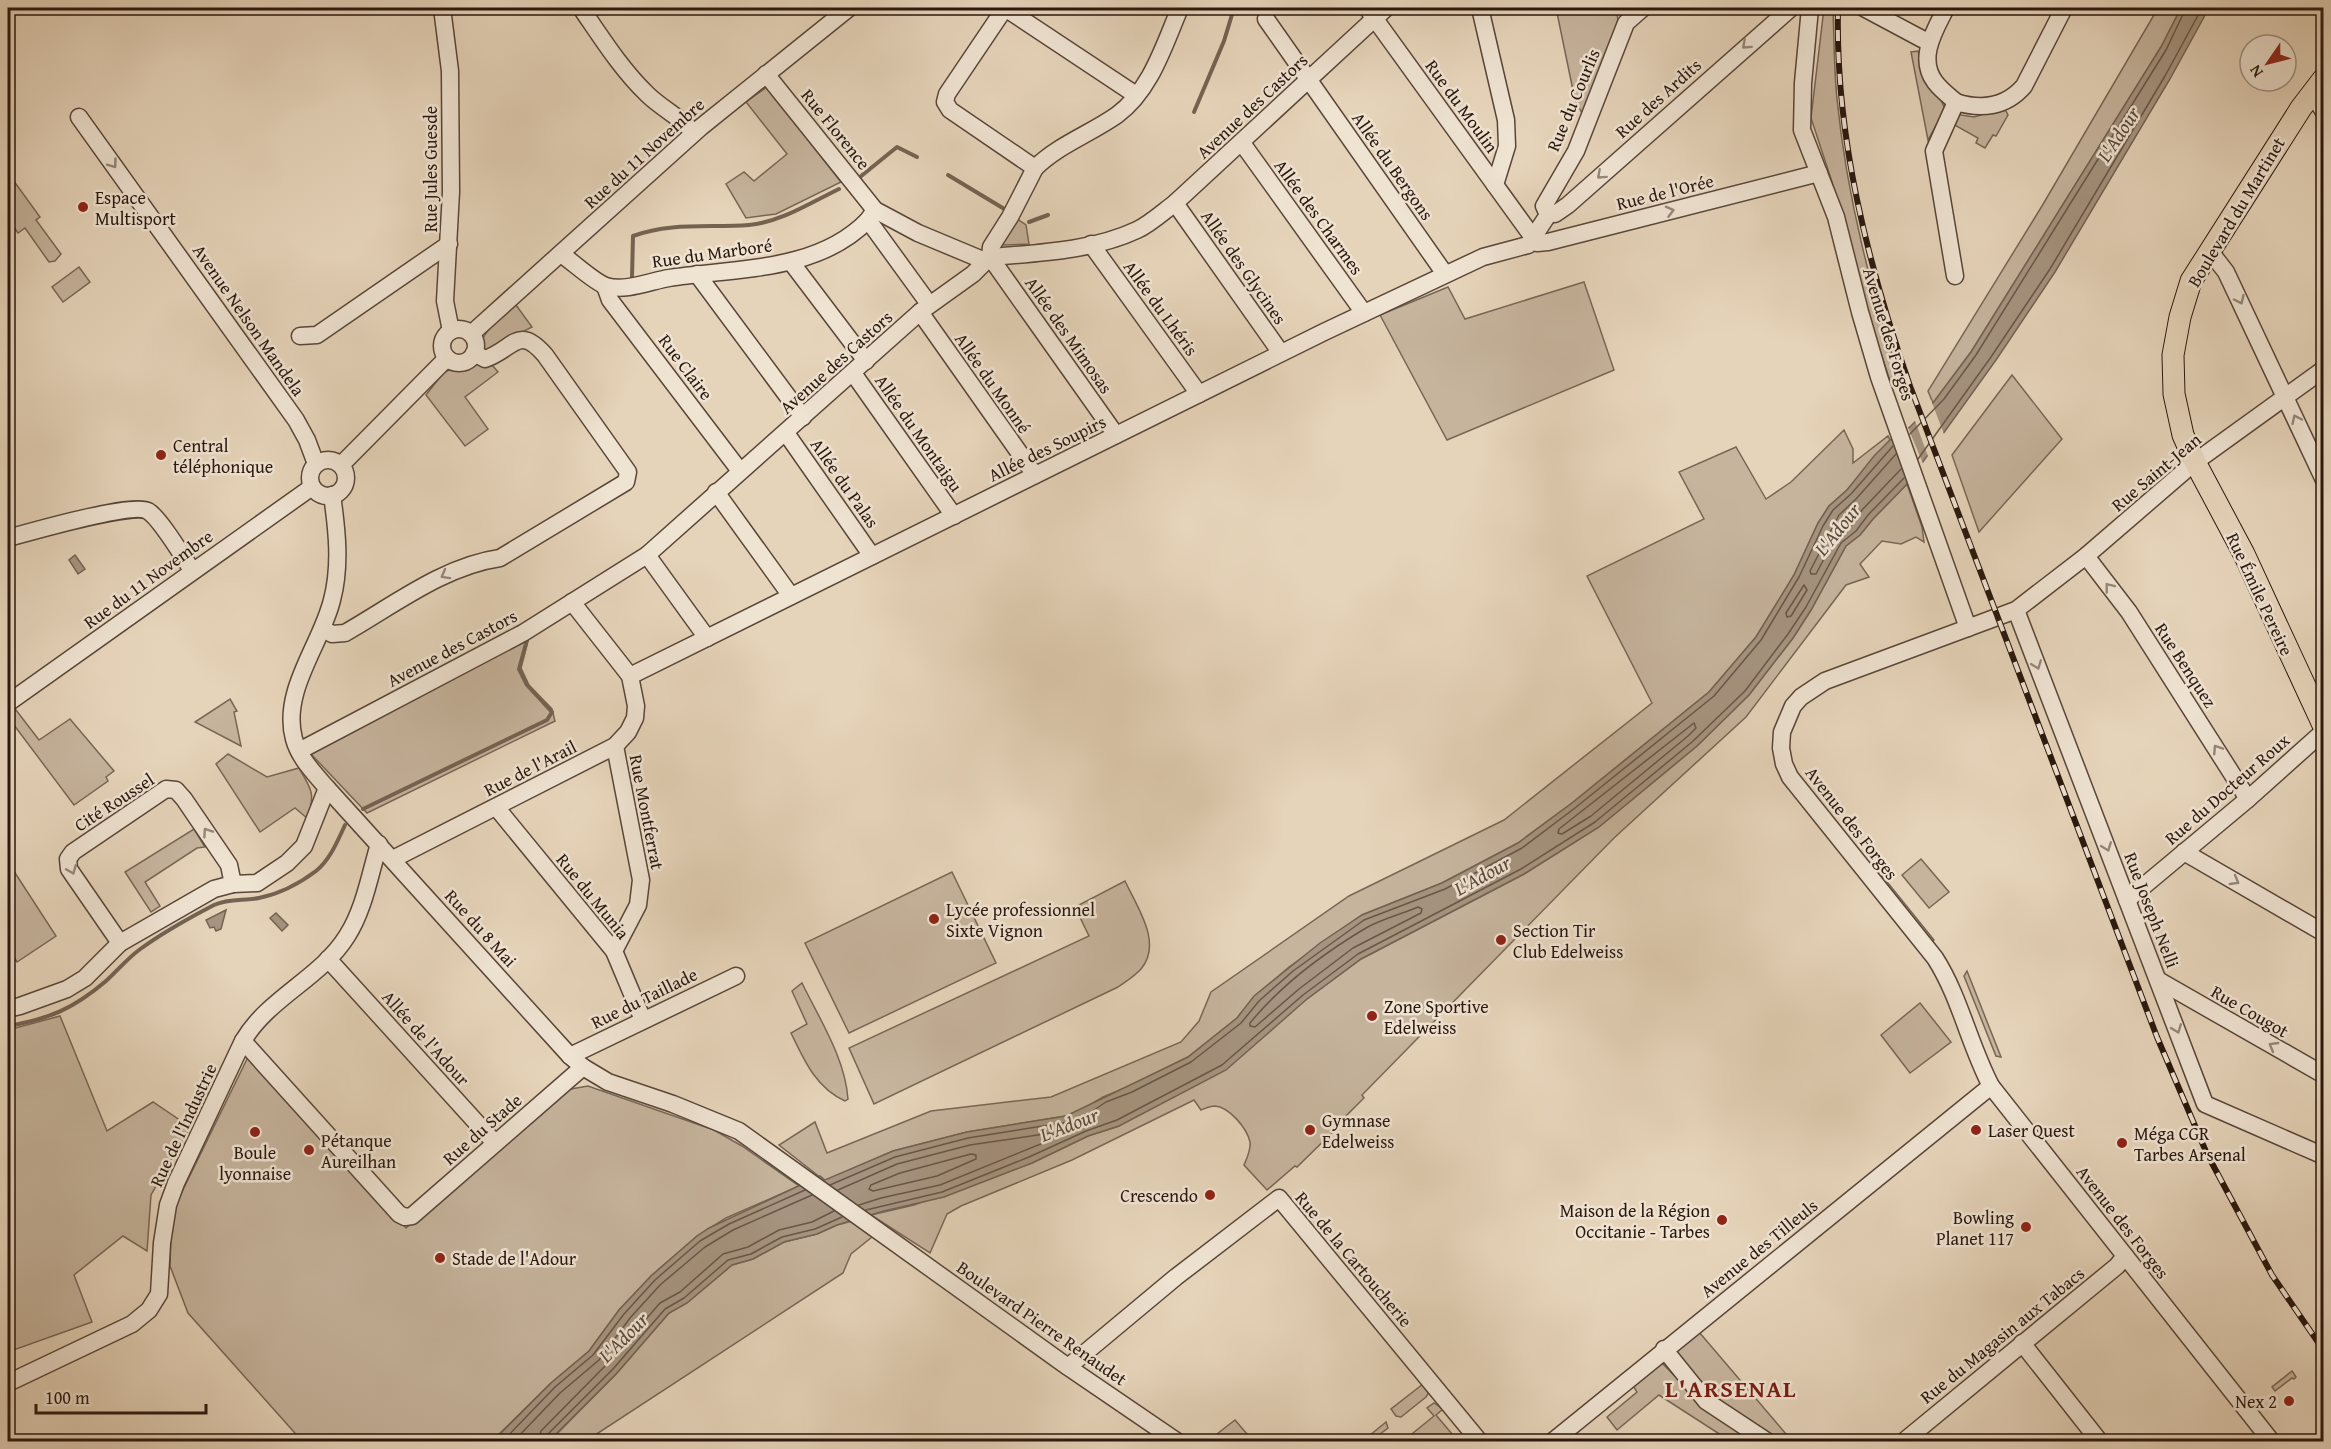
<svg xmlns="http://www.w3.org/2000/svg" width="2331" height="1449" viewBox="0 0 2331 1449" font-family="'Gentium Book Plus',serif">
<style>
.green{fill:#c6b49d;stroke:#786656;stroke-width:1.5}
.water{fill:#a69480;stroke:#746252;stroke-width:1.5}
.pier{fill:#e6d4ba}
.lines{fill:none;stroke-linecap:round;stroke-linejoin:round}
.shore{stroke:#685647;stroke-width:1.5}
.stream{stroke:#746252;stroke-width:4}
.minor-casing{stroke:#594639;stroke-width:19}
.major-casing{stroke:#2a170e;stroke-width:23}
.minor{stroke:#efe3d2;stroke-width:16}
.major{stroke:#e6d4ba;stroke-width:21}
.rail-casing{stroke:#2a170e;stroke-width:6}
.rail{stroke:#efe3d2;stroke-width:4;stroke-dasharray:11;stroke-linecap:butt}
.oneway{stroke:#96877a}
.poi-dot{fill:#8f2418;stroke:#efe3d2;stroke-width:2}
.labels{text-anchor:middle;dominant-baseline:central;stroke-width:5;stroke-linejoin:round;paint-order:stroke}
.street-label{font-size:18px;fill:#2a170e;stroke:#efe3d2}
.poi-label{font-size:18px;fill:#2a170e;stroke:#efe3d2;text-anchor:start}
.water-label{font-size:20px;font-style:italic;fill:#5c493c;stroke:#efe3d2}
.district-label{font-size:24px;font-weight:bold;letter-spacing:1.5px;fill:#7a1f14;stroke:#efe3d2}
</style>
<rect width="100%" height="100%" fill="#e6d4ba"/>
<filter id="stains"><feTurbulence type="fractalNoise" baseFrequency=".00333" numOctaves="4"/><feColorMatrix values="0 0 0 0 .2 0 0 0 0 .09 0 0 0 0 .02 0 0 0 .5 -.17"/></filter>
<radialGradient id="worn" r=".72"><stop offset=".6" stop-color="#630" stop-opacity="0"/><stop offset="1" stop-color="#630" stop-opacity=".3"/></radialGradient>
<g class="green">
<path d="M1556,8H1616L1618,20L1613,36L1582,113L1575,100Z"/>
<path d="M1824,8H1833C1834,38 1834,69 1837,99C1847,199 1872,294 1903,389L1892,387L1864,301L1836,194L1811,118Z"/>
<path d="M2158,8H2181L2161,47L1971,352L1933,403L1928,391L2042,206Z"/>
<path d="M1918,51L1926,82L1941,100L1945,109L1928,140L1911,52Z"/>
<path d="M767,87L841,182L776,214L746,218L726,184L744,172L754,181L787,154L746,102Z"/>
<path d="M2001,109L2006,111L2008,115L1996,136L1993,135L1985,148L1976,143L1978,138L1951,123L1955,114L1974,117Z"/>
<path d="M8,173L40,217L36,220L61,254L55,261L49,262L25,228L18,233L8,219Z"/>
<path d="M1016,218L1026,225L1029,244L1004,245L1001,241Z"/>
<path d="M79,267L90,282L63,302L52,287Z"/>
<path d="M1584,282L1614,370L1447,440L1380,315L1448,287L1465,319Z"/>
<path d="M516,305L532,327L484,352L480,347C480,333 506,314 516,305Z"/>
<path d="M474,361L492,365L498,372L465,397L488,429L465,446L426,395L444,372Z"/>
<path d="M2012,375L2062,439L1979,532L1952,455Z"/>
<path d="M1844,430L1853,449V463L1888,436L1890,440L1847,490L1829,506L1818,523L1794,575L1756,637L1709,692L1572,803L1518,843L1442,883L1362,915L1289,967L1255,996L1237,1018L1188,1057L1130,1086L1103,1097L1085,1108L1066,1116L967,1132L893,1151L825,1181L779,1145L815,1122L827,1153L931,1111L1051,1097L1181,1042L1199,1021L1211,992L1349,896L1504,820L1652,703L1587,576L1704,519L1679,472L1736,447L1766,499L1791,482Z"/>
<path d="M1907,484L1922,527L1924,542L1916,537L1901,544L1882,541L1860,564L1869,577L1846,585L1746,717L1614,838L1362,1095L1364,1098L1346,1116L1347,1118L1297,1167L1295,1166L1267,1190L1244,1165C1247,1158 1251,1150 1250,1142C1247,1128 1229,1107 1215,1106C1210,1106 1206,1108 1201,1110L1194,1100L1072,1160L961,1206L947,1214L930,1253L871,1215L914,1205L1032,1163L1088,1136L1119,1126L1307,999L1361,959L1524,874L1599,827L1697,746L1749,695L1793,638L1811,610L1846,546L1860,535L1873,519Z"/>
<path d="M529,637L521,668L529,685L552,709L555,721L367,813L310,753Z"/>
<path d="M230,699L237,711L234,712L241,746L195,722Z"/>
<path d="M16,710L39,740L70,719L114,771L106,777L108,781L74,805L8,717Z"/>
<path d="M228,754L267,777L299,768C312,790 315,793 308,819L295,808L260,832L216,764Z"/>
<path d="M194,829L205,847L197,848L145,882L160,906L151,912L125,872Z"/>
<path d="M1921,859L1949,892L1929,908L1902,875Z"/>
<path d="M8,862L56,936L17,962L8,947Z"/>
<path d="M1871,862L1934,940L1931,943L1868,865Z"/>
<path d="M952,872L996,963L849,1033L805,943Z"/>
<path d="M1125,881C1137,907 1163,943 1141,969C1135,976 1125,982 1118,987L874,1104L849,1048L1089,936L1075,907Z"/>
<path d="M1967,971L2001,1057L1996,1056L1964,976Z"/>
<path d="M802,983C820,1020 845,1058 848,1099L845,1101C816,1088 804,1060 791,1033L807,1024L792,991Z"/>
<path d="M1920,1003L1951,1042L1910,1073L1881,1035Z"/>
<path d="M60,1016L107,1131L153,1102L190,1127L151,1195L147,1251L123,1236L74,1275L92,1322L8,1352V1030Z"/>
<path d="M250,1053L406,1228L565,1090L588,1086L714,1130L742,1146L799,1186L726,1218L697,1236L651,1276L619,1310L589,1351L551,1383L492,1441H302L188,1313L170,1266L171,1233L176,1204Z"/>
<path d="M852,1221L872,1237L851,1254L843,1273L586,1441L549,1442L617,1373L669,1313L687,1303L732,1265L753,1259L784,1242L817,1234L837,1225Z"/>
<path d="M1699,1332L1792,1441H1777L1706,1394L1672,1355Z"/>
<path d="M1663,1364L1696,1398L1759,1441H1717L1721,1435L1659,1395L1617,1430L1607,1417L1637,1392L1632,1384L1655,1365Z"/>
<path d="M2292,1371L2296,1377L2294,1379L2292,1378L2275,1391L2272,1387Z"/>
<path d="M1423,1384L1429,1392L1426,1397L1401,1417L1396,1416L1391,1409Z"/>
<path d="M1434,1403L1443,1409L1436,1415L1458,1441L1402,1442L1434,1416L1427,1408Z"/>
<path d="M1235,1420L1253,1441H1208Z"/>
<path d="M1386,1422L1388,1428L1371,1441H1363Z"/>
</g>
<g class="water">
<path d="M2181,8H2209L2170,79L2055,272L1996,360L1907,484L1873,519L1860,535L1846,546L1811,610L1793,638L1749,695L1697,746L1599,827L1524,874L1361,959L1307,999L1226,1070L1119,1126L1088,1136L1032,1163L944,1197L884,1211L837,1225L817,1234L784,1242L753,1259L732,1265L687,1303L669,1313L617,1373L549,1441L492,1442L551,1383L589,1351L619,1310L651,1276L697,1236L709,1228L820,1176L825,1180L893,1151L967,1132L1066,1116L1188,1057L1237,1018L1254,996L1320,943L1362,915L1442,883L1518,843L1572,803L1709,692L1756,637L1794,575L1818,523L1829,506L1847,490L1874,456L1890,440L1910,427L1933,403L1971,352L2161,47Z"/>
<path d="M75,555L85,569L78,574L69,560Z"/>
<path d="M226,910L221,929L216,931L214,927L210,928L206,920Z"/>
<path d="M276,913L288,925L282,931L270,918Z"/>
</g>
<g class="pier">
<path d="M1931,400L1945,437L1929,459L1914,418Z"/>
<path d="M1907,425L1924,466L1911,484L1893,435Z"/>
</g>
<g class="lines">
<g class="shore">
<path d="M1910,434L1944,399L1976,355L2166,50L2186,8"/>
<path d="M1896,454L1856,499L1839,515L1810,571L1811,574H1816L1835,538L1851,526L1862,510L1901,469"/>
<path d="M1918,459L1991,357L2050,269L2165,76L2202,8"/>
<path d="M1804,585L1807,590L1791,616L1787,617L1786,613Z"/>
<path d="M1694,723L1696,728L1688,736L1591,816L1562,834L1558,833L1559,829Z"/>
<path d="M1418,907L1422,909L1421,913L1353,948L1299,989L1255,1027L1250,1026V1023C1281,985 1324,953 1366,928C1381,919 1402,914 1418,907Z"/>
<path d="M971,1154L976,1155V1159L937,1176L873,1191L869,1189L871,1185L900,1173Z"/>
<path d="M830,1185L895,1157L968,1138L1068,1122L1088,1114L1106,1102L1132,1092L1191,1062L1241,1023L1259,1001L1293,971L1364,920L1445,889L1522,848L1575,808L1714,696L1761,640L1799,577L1823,526L1833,510L1851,494L1893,446"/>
<path d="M838,1190L897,1164L970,1145L1051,1133L1054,1135L1053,1138L1048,1141L940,1185L881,1198L859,1205"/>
<path d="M866,1210L942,1192L1029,1157L1086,1131L1117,1120L1222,1065L1303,995L1358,954L1521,869L1595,822L1692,742L1745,691L1788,634L1806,607L1841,543L1856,531L1868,515L1904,478"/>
<path d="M502,1442L555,1387L593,1355L624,1314L655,1280L700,1241L729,1224L805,1190"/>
<path d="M513,1442L560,1393L599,1360L630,1318L660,1285L705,1247L733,1230L812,1195"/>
<path d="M538,1442L541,1431L607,1364L660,1303L680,1292L723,1254L748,1247L779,1230L812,1222L834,1211"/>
<path d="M545,1442L547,1435L613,1369L665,1309L684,1298L728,1260L751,1254L782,1237L815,1229L842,1217"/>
</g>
<g class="stream">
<path d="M1194,112L1224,41L1234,8"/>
<path d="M948,175L1006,210"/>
<path d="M860,177L897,147L917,157"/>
<path d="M1029,222L1048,215"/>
<path d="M632,277L633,236C671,222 709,228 749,225C781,222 810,203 839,189"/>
<path d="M363,809L547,720L552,712L527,685L519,669L527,640"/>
<path d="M8,1026C49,1019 73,1009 106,981C117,971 127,959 139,950C162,933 189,918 214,905C229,898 243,901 259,898C279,894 300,883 316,871C330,860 338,840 345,825"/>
</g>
<g class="minor-casing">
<g id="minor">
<path d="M442,8L450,71L451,192L445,301L451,331"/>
<path d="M581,8C601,37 621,69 647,94C662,109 681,117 694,133"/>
<path d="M1005,8L947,94L945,102L950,110L1035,168C1058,145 1090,134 1117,115C1151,90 1164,45 1180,8"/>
<path d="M1005,8L1136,95"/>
<path d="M1367,8L1537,243L1548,242L1819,173"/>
<path d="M1480,8L1506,120L1507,146L1495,185"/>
<path d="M1810,8L1803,83L1802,130L1836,217L1860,312L1879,377L1968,628"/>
<path d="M1864,8L1922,39L1929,41"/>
<path d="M1946,8C1935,30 1917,58 1935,82C1941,90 1949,96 1956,102"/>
<path d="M1266,19L1445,274"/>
<path d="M766,74L875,210L918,233L985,261"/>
<path d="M2312,93L2324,112"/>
<path d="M79,117L296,420L307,440L316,464"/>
<path d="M1242,143L1364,313"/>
<path d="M1035,168L1010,217L991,247L990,257L1116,435"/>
<path d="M1175,203L1281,353"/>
<path d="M1546,210L1555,214L1568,205L1791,8"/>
<path d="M1546,210L1544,206L1576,151L1626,23L1643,8"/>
<path d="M873,213L868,220L929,304"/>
<path d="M1091,244L1199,394"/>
<path d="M2209,250L2226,272L2324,480"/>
<path d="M561,254C573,262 594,282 606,286C625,292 651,281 669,278C735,268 818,272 868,220"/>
<path d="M791,262L866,361"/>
<path d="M697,274L803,417"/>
<path d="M1955,276L1934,151L1956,102C1981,110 2006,107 2024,86L2064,8"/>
<path d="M605,286L610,300L740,471"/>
<path d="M920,312L1035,475"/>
<circle cx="459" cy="346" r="17"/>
<path d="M471,334L701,127L849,8"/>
<path d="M300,336L317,335L449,244"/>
<path d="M853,373L954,516"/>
<path d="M786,433L872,556"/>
<circle cx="328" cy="478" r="18"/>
<path d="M341,465L447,358"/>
<path d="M716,492L791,596"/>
<path d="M332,495C337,530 341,566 332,600C321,645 281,691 294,739C299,758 315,774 327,788L570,1056L583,1067L608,1082L673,1104L739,1131L1068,1367L1178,1442"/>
<path d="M8,538C30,532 134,502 148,511C160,518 183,557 192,570"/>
<path d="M647,555L707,638"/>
<path d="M2086,556L2129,612L2248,799"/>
<path d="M2016,610L2205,1104L2324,1156"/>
<path d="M323,629L332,634L345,633C394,605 444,566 500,558L626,482L628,472L545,355C518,324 514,349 485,359L474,353"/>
<path d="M630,676L1324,332L1483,257L1528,245L1550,212"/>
<path d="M8,703L312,487"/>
<path d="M299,751L523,633L647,555L920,312L973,274L990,257C1039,253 1092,251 1137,230C1150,224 1163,212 1175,203L1386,8"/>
<path d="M496,807L614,951L643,1020"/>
<path d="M2184,852L2324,933"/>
<path d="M393,859L615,746L628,732L635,718L636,706L630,676L572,602"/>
<path d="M2127,900L2248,799L2324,731"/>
<path d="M120,943L69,869L68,859L73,852L166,789L176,790L184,799L229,865L233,884"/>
<path d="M614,951L638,905L641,880L615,746"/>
<path d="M328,959L495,1143"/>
<path d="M2158,980L2324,1075"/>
<path d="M8,1009L20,1006L67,989L85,978L120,943L214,889L233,884L257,883L287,863L304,846L327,788"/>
<path d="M243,1041L399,1214L405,1217L412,1216L583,1067"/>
<path d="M570,1056L736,976"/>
<path d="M2022,1343L2100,1442"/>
<path d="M1664,1349L1706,1401L1768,1442"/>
<path d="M1068,1367L1176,1277L1279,1198L1480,1442"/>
<path d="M8,1383L132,1324L149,1310L159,1294L162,1243L168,1205L176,1183L243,1041C268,998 321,978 347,936C364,910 370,874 379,844"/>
<path d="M1552,1442L1991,1086"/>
<path d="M1903,1442L2117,1266L2125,1256"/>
<path d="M2272,1442L1991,1086C1969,1044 1960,997 1935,958L1790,777L1784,764L1781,748L1782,732L1793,706L1801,697L1825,681L2016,610L2086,556L2195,462L2324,369"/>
</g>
</g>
<g class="major-casing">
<path id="major" d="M2324,78L2301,108L2191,281L2180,317L2173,355L2174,394L2183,435L2195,462L2244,554L2324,727"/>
</g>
<use href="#minor" class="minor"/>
<use href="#major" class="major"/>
<g class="rail-casing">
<path id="rail" d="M1838,8C1835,137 1868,265 1910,386L2157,1037L2207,1154L2272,1275L2324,1351"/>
</g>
<use href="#rail" class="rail"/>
</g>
<defs><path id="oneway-chevron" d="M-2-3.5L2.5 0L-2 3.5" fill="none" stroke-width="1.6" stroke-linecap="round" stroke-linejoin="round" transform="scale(1.5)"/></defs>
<g class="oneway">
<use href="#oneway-chevron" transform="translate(1746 45) rotate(138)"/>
<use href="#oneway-chevron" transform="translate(113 164) rotate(54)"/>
<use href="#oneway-chevron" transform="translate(1601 175) rotate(138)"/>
<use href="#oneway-chevron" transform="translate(1670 211) rotate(-14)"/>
<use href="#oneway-chevron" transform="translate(2240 300) rotate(65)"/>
<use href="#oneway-chevron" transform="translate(2296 419) rotate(-115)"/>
<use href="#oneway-chevron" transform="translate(445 575) rotate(151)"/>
<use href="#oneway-chevron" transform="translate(2109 587) rotate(-128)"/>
<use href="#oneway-chevron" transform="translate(2037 665) rotate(69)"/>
<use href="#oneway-chevron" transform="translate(2217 749) rotate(-123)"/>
<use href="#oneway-chevron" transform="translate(207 832) rotate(-124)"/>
<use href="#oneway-chevron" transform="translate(2107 847) rotate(69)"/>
<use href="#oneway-chevron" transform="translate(72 870) rotate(68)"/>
<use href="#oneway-chevron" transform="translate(2235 881) rotate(30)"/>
<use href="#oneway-chevron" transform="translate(2177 1029) rotate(69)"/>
<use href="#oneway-chevron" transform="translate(2273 1046) rotate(-150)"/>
</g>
<g class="poi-dot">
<circle cx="83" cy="207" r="6"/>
<circle cx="161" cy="455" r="6"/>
<circle cx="934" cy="919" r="6"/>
<circle cx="1501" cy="940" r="6"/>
<circle cx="1372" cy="1016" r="6"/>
<circle cx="1310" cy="1130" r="6"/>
<circle cx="1976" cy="1130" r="6"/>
<circle cx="255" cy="1132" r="6"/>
<circle cx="2122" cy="1143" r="6"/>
<circle cx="309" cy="1150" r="6"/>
<circle cx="1210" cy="1195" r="6"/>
<circle cx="1722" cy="1220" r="6"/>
<circle cx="2026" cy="1227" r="6"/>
<circle cx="440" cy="1258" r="6"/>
<circle cx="2289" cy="1401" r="6"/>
</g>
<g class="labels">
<g class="street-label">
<text transform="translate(1658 98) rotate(-42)">Rue des Ardits</text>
<text transform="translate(1573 100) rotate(-67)">Rue du Courlis</text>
<text transform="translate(1252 106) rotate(-43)">Avenue des Castors</text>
<text transform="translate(1462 106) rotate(54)">Rue du Moulin</text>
<text transform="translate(836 129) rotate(51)">Rue Florence</text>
<text transform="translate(644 153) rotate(-42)">Rue du 11 Novembre</text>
<text transform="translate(1393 166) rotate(55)">Allée du Bergons</text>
<text transform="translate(430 169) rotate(-90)">Rue Jules Guesde</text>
<text transform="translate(1665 192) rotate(-14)">Rue de l'Orée</text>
<text transform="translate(2236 212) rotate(-59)">Boulevard du Martinet</text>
<text transform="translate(1319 217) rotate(54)">Allée des Charmes</text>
<text transform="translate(712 253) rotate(-8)">Rue du Marboré</text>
<text transform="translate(1244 267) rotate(55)">Allée des Glycines</text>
<text transform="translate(1161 308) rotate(54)">Allée du Lhéris</text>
<text transform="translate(249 320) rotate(55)">Avenue Nelson Mandela</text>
<text transform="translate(1889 334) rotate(73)">Avenue des Forges</text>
<text transform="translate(1069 335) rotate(55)">Allée des Mimosas</text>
<text transform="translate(836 362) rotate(-42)">Avenue des Castors</text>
<text transform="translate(686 367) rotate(53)">Rue Claire</text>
<text transform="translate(993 383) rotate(55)">Allée du Monné</text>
<text transform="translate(919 433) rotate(55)">Allée du Montaigu</text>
<text transform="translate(1047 448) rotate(-26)">Allée des Soupirs</text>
<text transform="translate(2156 472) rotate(-40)">Rue Saint-Jean</text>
<text transform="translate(845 483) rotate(55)">Allée du Palas</text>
<text transform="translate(148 579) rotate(-36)">Rue du 11 Novembre</text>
<text transform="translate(2260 594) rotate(65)">Rue Émile Pereire</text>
<text transform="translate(452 648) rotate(-28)">Avenue des Castors</text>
<text transform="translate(2186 665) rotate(57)">Rue Benquez</text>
<text transform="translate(530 768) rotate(-27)">Rue de l'Arail</text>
<text transform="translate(2227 789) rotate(-41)">Rue du Docteur Roux</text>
<text transform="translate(114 802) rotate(-33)">Cité Roussel</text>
<text transform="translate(647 812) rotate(79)">Rue Montferrat</text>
<text transform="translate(1852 823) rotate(52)">Avenue des Forges</text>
<text transform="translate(593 896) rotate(51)">Rue du Munia</text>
<text transform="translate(2152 910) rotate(69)">Rue Joseph Nelli</text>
<text transform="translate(481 928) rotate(48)">Rue du 8 Mai</text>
<text transform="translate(644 998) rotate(-26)">Rue du Taillade</text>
<text transform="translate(2250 1011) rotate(30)">Rue Cougot</text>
<text transform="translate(426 1038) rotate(48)">Allée de l'Adour</text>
<text transform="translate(183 1125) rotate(-65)">Rue de l'Industrie</text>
<text transform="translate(482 1129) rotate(-41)">Rue du Stade</text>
<text transform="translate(2123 1222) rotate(52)">Avenue des Forges</text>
<text transform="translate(1759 1248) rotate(-39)">Avenue des Tilleuls</text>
<text transform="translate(1354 1259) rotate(50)">Rue de la Cartoucherie</text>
<text transform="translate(1042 1323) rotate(35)">Boulevard Pierre Renaudet</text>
<text transform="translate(2002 1335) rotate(-39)">Rue du Magasin aux Tabacs</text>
</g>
<g class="poi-label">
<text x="95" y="197">Espace<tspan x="95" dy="21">Multisport</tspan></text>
<text x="173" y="445">Central<tspan x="173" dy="21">téléphonique</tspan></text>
<text x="946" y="909">Lycée professionnel<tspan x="946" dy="21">Sixte Vignon</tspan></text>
<text x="1513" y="930">Section Tir<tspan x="1513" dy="21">Club Edelweiss</tspan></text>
<text x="1384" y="1006">Zone Sportive<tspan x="1384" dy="21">Edelweiss</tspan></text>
<text x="1322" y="1120">Gymnase<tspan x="1322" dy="21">Edelweiss</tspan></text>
<text x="1988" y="1130">Laser Quest</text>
<text x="2134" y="1133">Méga CGR<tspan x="2134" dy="21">Tarbes Arsenal</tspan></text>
<text x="321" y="1140">Pétanque<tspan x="321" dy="21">Aureilhan</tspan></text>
<text x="255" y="1152" text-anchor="middle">Boule<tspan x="255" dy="21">lyonnaise</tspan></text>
<text x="1198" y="1195" text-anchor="end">Crescendo</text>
<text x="1710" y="1210" text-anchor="end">Maison de la Région<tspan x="1710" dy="21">Occitanie - Tarbes</tspan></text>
<text x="2014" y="1217" text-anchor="end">Bowling<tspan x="2014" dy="21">Planet 117</tspan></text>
<text x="452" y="1258">Stade de l'Adour</text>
<text x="2277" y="1401" text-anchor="end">Nex 2</text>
</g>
<g class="water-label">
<text transform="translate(2118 134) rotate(-57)">L'Adour</text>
<text transform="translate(1837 529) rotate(-51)">L'Adour</text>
<text transform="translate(1482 875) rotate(-29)">L'Adour</text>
<text transform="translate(1069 1124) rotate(-21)">L'Adour</text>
<text transform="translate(623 1337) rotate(-45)">L'Adour</text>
</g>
<g class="district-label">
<text x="1731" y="1388">L'ARSENAL</text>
</g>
</g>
<rect width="2331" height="1449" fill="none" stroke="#e6d4ba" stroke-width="30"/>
<rect x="9" y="9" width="2313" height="1431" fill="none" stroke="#2a170e" stroke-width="3"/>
<rect x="15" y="15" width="2301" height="1419" fill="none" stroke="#2a170e" stroke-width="1.5"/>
<g transform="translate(2268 63) rotate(235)"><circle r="28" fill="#efe3d2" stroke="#a09184" stroke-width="1.5"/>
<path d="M0-4.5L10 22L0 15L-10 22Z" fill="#8f2418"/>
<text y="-9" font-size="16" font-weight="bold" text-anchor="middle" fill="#2a170e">N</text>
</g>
<path d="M36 1404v9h170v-9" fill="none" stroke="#2a170e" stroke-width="3"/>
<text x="45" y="1404" font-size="18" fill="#2a170e" stroke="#efe3d2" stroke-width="4.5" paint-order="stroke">100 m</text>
<rect width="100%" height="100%" filter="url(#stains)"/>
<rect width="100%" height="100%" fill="url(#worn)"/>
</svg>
